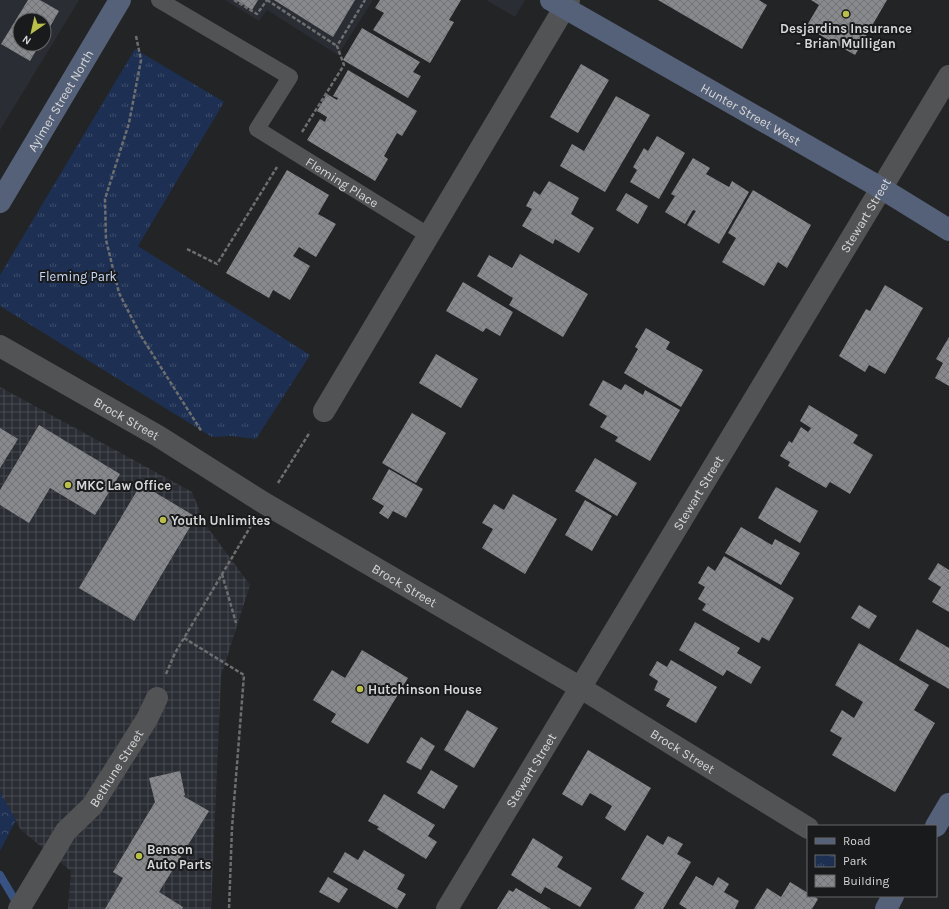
<svg xmlns="http://www.w3.org/2000/svg" width="949" height="909" viewBox="0 0 949 909" font-family="Karla,sans-serif">
<style>
.built{fill:#2a2d34;fill-rule:evenodd}
.industrial{fill:url(#industrial-grid)}
.forest{fill:url(#forest-crowns)}
.park{fill:url(#park-tufts)}
.lines{fill:none;stroke-linecap:round;stroke-linejoin:round}
.stream{stroke:#385383;stroke-width:8}
.building{fill:url(#building-cross-hatch)}
.path{stroke:#6d6e6f;stroke-width:2.5;stroke-dasharray:4 2;stroke-linecap:butt}
.lane{stroke:#525355;stroke-width:16}
.street{stroke:#525355;stroke-width:22}
.secondary{stroke:#556178;stroke-width:22}
.poi-dot{fill:#bac045;stroke:#191a1c;stroke-width:1.5}
.labels{text-anchor:middle;dominant-baseline:central;stroke-width:4;stroke-linejoin:round;paint-order:stroke}
.poi-label{font-size:13px;font-weight:bold;fill:#d6d7d8;stroke:#191a1c;text-anchor:start}
.street-label{font-size:13px;fill:#d6d7d8;stroke:#191a1c}
.park-label{font-size:13px;fill:#c9dbfa;stroke:#191a1c}
</style>
<defs>
<pattern id="industrial-grid" width="8" height="8" patternUnits="userSpaceOnUse"><rect width="8" height="8" fill="#2a2d34"/><path d="M0 4h8M4 0v8" fill="none" stroke="#484b51"/></pattern>
<pattern id="forest-crowns" width="20" height="18" patternUnits="userSpaceOnUse"><rect width="20" height="18" fill="#1d3053"/><path d="M2 6a3 3 0 1 1 6 0M12 15a3 3 0 1 1 6 0" fill="none" stroke="#3d4d6b"/></pattern>
<pattern id="park-tufts" width="24" height="20" patternUnits="userSpaceOnUse"><rect width="24" height="20" fill="#1d3053"/><path d="M3 7l-1-3M5 7V3M7 7l1-3M15 17l-1-3M17 17v-4M19 17l1-3" fill="none" stroke="#3d4d6b"/></pattern>
<pattern id="building-cross-hatch" width="8" height="8" patternUnits="userSpaceOnUse"><rect width="8" height="8" fill="#88898c"/><path d="M0 0l8 8M0 8l8-8" fill="none" stroke="#727376"/></pattern>
</defs>
<rect width="100%" height="100%" fill="#232426"/>
<g class="built">
<path d="M0,0H79L0,130ZM20,20H44V44H20Z"/>
<path d="M225,0H373L338,55L267,10L259,21Z"/>
<path d="M486,0H525L515,17Z"/>
</g>
<path class="industrial" d="M0,387L192,492L205,524L250,585L221,676L211,909H68L71,871L21,830L0,792Z"/>
<path class="forest" d="M0,792L16,820L0,851Z"/>
<path class="park" d="M135,49L224,102L138,246L310,355L256,439L232,436L212,437L0,306V275Z"/>
<g class="lines">
<path class="stream" d="M0,875L19,907"/>
</g>
<g class="building">
<path d="M28,0H40L59,11L44,37V20H20V44H40L30,61L1,44Z"/>
<path d="M236,0H258L252,10Z"/>
<path d="M274,0H355L333,37Z"/>
<path d="M380,0H461L449,20L454,22L430,63L373,30L384,13L375,8Z"/>
<path d="M658,0H759L767,5L742,49Z"/>
<path d="M811,0H887L855,55L806,27L819,5Z"/>
<path d="M362,28L420,62L413,72L421,76L408,98L343,60Z"/>
<path d="M581,64L609,80L578,133L550,117Z"/>
<path d="M348,70L417,111L402,136L397,133L384,156L388,159L375,181L307,140L320,119L325,122L327,117L317,111L327,94L337,100L338,98L333,96Z"/>
<path d="M616,96L650,115L605,192L560,166L572,144L584,151Z"/>
<path d="M657,136L685,153L659,199L630,182L637,170L633,167L644,148L648,151Z"/>
<path d="M693,158L710,168L706,174L729,187L732,181L749,192L719,244L687,225L696,211L693,210L685,224L665,212L675,196L671,194Z"/>
<path d="M287,170L329,195L318,214L336,224L316,257L299,247L293,256L310,266L290,300L273,290L269,298L226,273Z"/>
<path d="M549,181L579,198L571,214L594,228L579,253L555,239L553,244L522,226L532,209L526,206L534,191L540,195Z"/>
<path d="M753,190L811,225L787,268L778,262L764,286L722,262L736,238L728,233Z"/>
<path d="M626,193L648,206L638,224L616,210Z"/>
<path d="M520,254L588,294L563,337L509,305L513,298L477,276L489,255L512,268Z"/>
<path d="M463,282L513,312L500,336L486,328L483,332L446,311Z"/>
<path d="M885,285L923,308L885,374L869,365L865,372L839,356L866,309L870,311Z"/>
<path d="M646,328L670,342L666,349L703,370L681,407L624,373L638,349L635,347Z"/>
<path d="M949,337V386L935,378L943,363L936,359Z"/>
<path d="M436,354L478,379L461,408L419,383Z"/>
<path d="M603,380L621,390L625,384L643,395L645,390L680,410L650,461L615,441L618,437L600,427L607,416L589,405Z"/>
<path d="M809,405L858,435L853,443L873,455L850,494L830,482L826,488L788,466L790,462L780,456L789,441L792,443L801,427L808,432L811,428L800,421Z"/>
<path d="M412,413L446,433L416,483L382,463Z"/>
<path d="M39,425L120,474L95,515L50,488L29,523L0,505V490Z"/>
<path d="M0,428L18,439L0,468Z"/>
<path d="M595,458L637,483L617,516L575,491Z"/>
<path d="M389,469L423,489L406,518L393,511L388,519L379,513L384,506L372,499Z"/>
<path d="M141,484L196,517L134,621L79,588Z"/>
<path d="M776,487L818,511L800,543L758,518Z"/>
<path d="M513,494L557,519L525,574L482,548L493,529L482,523L494,504L504,510Z"/>
<path d="M585,500L612,516L592,551L565,535Z"/>
<path d="M741,527L772,545L775,539L800,553L781,585L725,553Z"/>
<path d="M724,556L794,598L769,641L762,637L759,643L702,610L706,604L698,599L705,587L698,583L708,566L715,571Z"/>
<path d="M938,563L949,570V612L932,602L941,587L928,579Z"/>
<path d="M859,605L877,616L869,629L851,618Z"/>
<path d="M695,622L740,648L737,653L761,667L751,684L727,670L723,676L679,650Z"/>
<path d="M917,629L949,648V689L899,660Z"/>
<path d="M859,643L929,685L914,710L935,723L895,792L832,755L842,738L830,731L842,710L854,718L863,702L835,685Z"/>
<path d="M362,650L408,678L368,744L331,722L336,714L313,700L332,670L345,678Z"/>
<path d="M671,660L717,687L696,723L666,706L670,699L654,690L658,681L649,675L657,661L667,667Z"/>
<path d="M467,710L498,728L474,768L444,750Z"/>
<path d="M421,737L435,746L421,770L406,762Z"/>
<path d="M588,750L651,788L625,831L605,818L612,806L590,793L582,806L562,794Z"/>
<path d="M431,770L458,786L444,809L417,793Z"/>
<path d="M180,771L185,795L183,796L209,811L159,892L183,907L182,909H105L123,878L113,872L155,802L149,778Z"/>
<path d="M384,794L435,825L428,836L437,842L426,859L377,829L379,827L368,821Z"/>
<path d="M647,835L663,845L668,836L683,844L677,854L691,862L663,909H634L644,893L621,879Z"/>
<path d="M533,838L563,857L557,867L592,888L580,907L545,887L541,894L511,875Z"/>
<path d="M364,850L405,875L397,889L406,894L397,909L333,872L345,852L358,860Z"/>
<path d="M696,876L713,886L718,877L729,884L724,892L739,901L735,909H687L679,904Z"/>
<path d="M328,877L348,889L339,903L319,892Z"/>
<path d="M790,882L808,893V896H813L818,899L812,909H754L767,888L781,897Z"/>
<path d="M516,888L551,909H497L509,890L513,892Z"/>
</g>
<g class="lines">
<g class="path">
<path d="M234,0L257,14L267,0"/>
<path d="M267,0L337,46"/>
<path d="M136,36L141,60L129,123L105,199L106,240L119,293L141,336L202,432"/>
<path d="M302,132L344,65L337,46L365,0"/>
<path d="M187,249L217,264L277,167"/>
<path d="M278,483L310,432"/>
<path d="M222,574L236,623"/>
<path d="M184,638L244,675L232,828L229,909"/>
<path d="M166,674L175,653L252,524"/>
</g>
<path class="lane" id="s1" d="M159,0L290,77L257,129L428,235"/>
<g class="street">
<path id="s2" d="M0,346L158,436L264,503L581,688L808,828"/>
<path d="M324,411L569,0"/>
<path id="s3" d="M19,909L66,831L92,806L147,719L157,698"/>
<path id="s4" d="M447,909L949,76"/>
</g>
<g class="secondary">
<path id="s5" d="M551,0L881,188L949,230"/>
<path id="s6" d="M0,202L120,0"/>
<path d="M936,826L949,804"/>
<path d="M886,909L893,896"/>
</g>
</g>
<g class="poi-dot">
<circle cx="846" cy="14" r="4"/>
<circle cx="68" cy="485" r="4"/>
<circle cx="163" cy="520" r="4"/>
<circle cx="360" cy="689" r="4"/>
<circle cx="139" cy="856" r="4"/>
</g>
<g class="labels">
<g class="poi-label">
<text x="846" y="28" text-anchor="middle">Desjardins Insurance<tspan x="846" dy="15">- Brian Mulligan</tspan></text>
<text x="76" y="485">MKC Law Office</text>
<text x="171" y="520">Youth Unlimites</text>
<text x="368" y="689">Hutchinson House</text>
<text x="147" y="849">Benson<tspan x="147" dy="15">Auto Parts</tspan></text>
</g>
<g class="street-label">
<text stroke="none"><textPath href="#s6" startOffset="118">Aylmer Street North</textPath></text>
<text stroke="none"><textPath href="#s5" startOffset="230">Hunter Street West</textPath></text>
<text stroke="none"><textPath href="#s1" startOffset="314">Fleming Place</textPath></text>
<text stroke="none"><textPath href="#s4" startOffset="810">Stewart Street</textPath></text>
<text stroke="none"><textPath href="#s2" startOffset="146">Brock Street</textPath></text>
<text stroke="none"><textPath href="#s4" startOffset="486">Stewart Street</textPath></text>
<text stroke="none"><textPath href="#s2" startOffset="470">Brock Street</textPath></text>
<text stroke="none"><textPath href="#s2" startOffset="794">Brock Street</textPath></text>
<text stroke="none"><textPath href="#s3" startOffset="172">Bethune Street</textPath></text>
<text stroke="none"><textPath href="#s4" startOffset="162">Stewart Street</textPath></text>
</g>
<g class="park-label">
<text x="78" y="276">Fleming Park</text>
</g>
</g>
<rect x="807" y="825" width="130" height="72" fill="#191a1c" stroke="#656667"/>
<rect x="815" y="838" width="20" height="6" fill="#556178" stroke="#656667"/>
<text x="843" y="845" font-size="12" fill="#d6d7d8">Road</text>
<rect x="815" y="855" width="20" height="12" fill="url(#park-tufts)" stroke="#656667"/>
<text x="843" y="865" font-size="12" fill="#d6d7d8">Park</text>
<rect x="815" y="875" width="20" height="12" fill="url(#building-cross-hatch)" stroke="#656667"/>
<text x="843" y="885" font-size="12" fill="#d6d7d8">Building</text>
<g transform="translate(32 32) rotate(214)"><circle r="19" fill="#191a1c" stroke="#656667"/>
<path d="M0-3L7 15L0 10L-7 15Z" fill="#bac045"/>
<text y="-6" font-size="11" font-weight="bold" text-anchor="middle" fill="#d6d7d8">N</text>
</g>
</svg>
